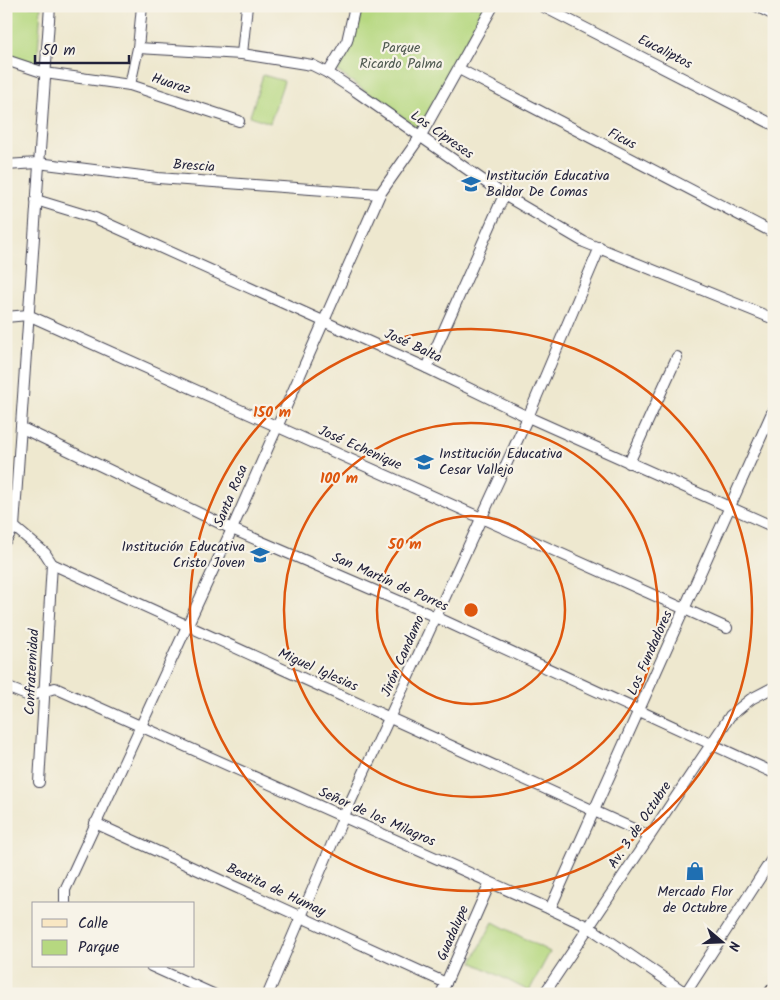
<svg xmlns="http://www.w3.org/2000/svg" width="780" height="1000" viewBox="0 0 780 1000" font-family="Kalam,sans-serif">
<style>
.green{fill:#b6d880;stroke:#6c7d5e}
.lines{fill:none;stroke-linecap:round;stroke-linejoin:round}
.street-casing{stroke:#414051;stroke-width:12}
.secondary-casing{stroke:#414051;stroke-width:18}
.street{stroke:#fff;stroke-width:10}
.secondary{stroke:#f9e7c3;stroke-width:15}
.ring{fill:none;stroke:#de560e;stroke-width:2.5}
.labels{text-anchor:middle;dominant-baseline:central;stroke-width:4.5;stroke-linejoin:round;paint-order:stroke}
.park-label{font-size:14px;fill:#4e5950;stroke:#f7f3e8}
.street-label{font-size:14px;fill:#22223b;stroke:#f7f3e8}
.poi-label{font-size:14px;fill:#22223b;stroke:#f7f3e8;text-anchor:start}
.centre{fill:#de560e;stroke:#f7f3e8;stroke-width:2.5}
.ring-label{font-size:15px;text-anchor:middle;font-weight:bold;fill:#de560e;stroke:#f7f3e8;stroke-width:4.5;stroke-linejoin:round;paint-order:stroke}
</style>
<rect width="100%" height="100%" fill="#f7f3e8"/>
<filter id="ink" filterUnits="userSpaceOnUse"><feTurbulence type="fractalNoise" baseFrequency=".02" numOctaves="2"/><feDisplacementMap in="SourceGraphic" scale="10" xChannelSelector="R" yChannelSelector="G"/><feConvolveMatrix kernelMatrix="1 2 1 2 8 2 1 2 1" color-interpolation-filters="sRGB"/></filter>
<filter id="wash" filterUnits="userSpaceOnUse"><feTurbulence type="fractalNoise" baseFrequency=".0096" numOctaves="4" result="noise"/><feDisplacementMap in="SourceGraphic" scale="20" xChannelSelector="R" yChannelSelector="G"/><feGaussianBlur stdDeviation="1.12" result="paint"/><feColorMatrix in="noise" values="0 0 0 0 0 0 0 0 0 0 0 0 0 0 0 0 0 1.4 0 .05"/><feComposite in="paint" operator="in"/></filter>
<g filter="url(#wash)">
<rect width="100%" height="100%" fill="#eee8cf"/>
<g class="green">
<path d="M6,6H41L37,68L6,58Z"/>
<path d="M361,6H485L419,129L337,71L360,21Z"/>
<path d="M263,75L284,81L270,123L250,116Z"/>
<path d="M493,922L550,952L529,991L472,962Z"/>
</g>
</g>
<g filter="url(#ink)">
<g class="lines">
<g class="street-casing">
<g id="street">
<path d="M542,6L774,125"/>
<path d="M756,6L774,15"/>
<path d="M138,48L242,54L312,65L328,73L354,90L504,195L584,242L774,319"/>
<path d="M242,54L247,6"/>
<path d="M6,60L45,73L130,85L239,121"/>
<path d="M459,69L774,233"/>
<path d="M328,73L347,41L355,6"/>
<path d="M130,85L138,48L142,6"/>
<path d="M6,165L38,163L158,178L380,194"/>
<path d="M36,200L95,218L427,368L528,417L774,527"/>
<path d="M6,317L28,315L727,628"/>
<path d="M427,368L504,195"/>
<path d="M22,428L232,529L436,617L774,773"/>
<path d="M629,463L677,357"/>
<path d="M6,520L45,553L52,564L649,836"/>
<path d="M6,540L14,527L50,6"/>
<path d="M6,687L29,696L55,688L550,909L589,927L687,994"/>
<path d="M39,782L52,564"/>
<path d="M95,823L446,983"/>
<path d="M65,904V890L232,529L380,194L420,137L493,6"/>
<path d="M550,909L774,408"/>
<path d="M151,966L213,994"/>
<path d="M268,994L343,818L528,417L600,247"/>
<path d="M441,994L490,883"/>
<path d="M544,994L730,716L751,699L774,687"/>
<path d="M685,994L774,856"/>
</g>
</g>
<g class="secondary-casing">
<path id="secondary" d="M772,994L774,991"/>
</g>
<use href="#street" class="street"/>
<use href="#secondary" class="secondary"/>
</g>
</g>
<g class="ring">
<circle cx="471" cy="610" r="94"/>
<circle cx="471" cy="610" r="187"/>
<circle cx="471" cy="610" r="281"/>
</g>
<defs>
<g id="school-bare" transform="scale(1.5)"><path d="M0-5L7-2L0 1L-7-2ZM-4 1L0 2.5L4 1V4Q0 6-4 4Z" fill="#1f6fb2" stroke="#f7f3e8" stroke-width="2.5" paint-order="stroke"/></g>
<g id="shop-bare" transform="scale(1.5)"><path d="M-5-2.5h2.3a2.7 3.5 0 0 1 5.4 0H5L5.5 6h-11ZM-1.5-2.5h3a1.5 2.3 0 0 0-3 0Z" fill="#1f6fb2" stroke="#f7f3e8" stroke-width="2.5" paint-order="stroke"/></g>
</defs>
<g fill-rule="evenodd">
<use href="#school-bare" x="471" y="184"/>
<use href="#school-bare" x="424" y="462"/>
<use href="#school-bare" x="260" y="555"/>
<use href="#shop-bare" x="695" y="871"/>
</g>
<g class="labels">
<g class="park-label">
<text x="401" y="48">Parque<tspan x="401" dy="16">Ricardo Palma</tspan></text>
</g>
<g class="street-label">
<text transform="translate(665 52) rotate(27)">Eucaliptos</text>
<text transform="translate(171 84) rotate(18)">Huaraz</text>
<text transform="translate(442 135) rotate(35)">Los Cipreses</text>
<text transform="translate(622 139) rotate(27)">Ficus</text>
<text transform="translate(194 166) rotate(4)">Brescia</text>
<text transform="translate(413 346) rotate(25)">José Balta</text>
<text transform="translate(360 448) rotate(24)">José Echenique</text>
<text transform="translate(231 496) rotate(-67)">Santa Rosa</text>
<text transform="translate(390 582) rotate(24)">San Martín de Porres</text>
<text transform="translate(650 653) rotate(-66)">Los Fundadores</text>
<text transform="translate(403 656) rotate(-66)">Jirón Candamo</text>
<text transform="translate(318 670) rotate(24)">Miguel Iglesias</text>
<text transform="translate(32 672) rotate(-87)">Confraternidad</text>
<text transform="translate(377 817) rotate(24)">Señor de los Milagros</text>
<text transform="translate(640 825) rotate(-56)">Av. 3 de Octubre</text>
<text transform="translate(276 890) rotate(25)">Beatita de Humay</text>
<text transform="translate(453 933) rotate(-66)">Guadalupe</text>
</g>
<g class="poi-label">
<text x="486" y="176">Institución Educativa<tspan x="486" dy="16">Baldor De Comas</tspan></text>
<text x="439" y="454">Institución Educativa<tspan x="439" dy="16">Cesar Vallejo</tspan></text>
<text x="245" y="547" text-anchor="end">Institución Educativa<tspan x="245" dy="16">Cristo Joven</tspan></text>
<text x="695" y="892" text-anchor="middle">Mercado Flor<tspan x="695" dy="16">de Octubre</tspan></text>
</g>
</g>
<circle cx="471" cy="610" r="8" class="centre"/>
<g class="ring-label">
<text x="272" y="417">150 m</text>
<text x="339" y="483">100 m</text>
<text x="405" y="549">50 m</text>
</g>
<rect width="780" height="1000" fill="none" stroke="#f7f3e8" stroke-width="25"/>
<rect x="32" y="902" width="162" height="65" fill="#f7f3e8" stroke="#a29fa3"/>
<rect x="42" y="919" width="25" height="8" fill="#f9e7c3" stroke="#a29fa3"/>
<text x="78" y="928" font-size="15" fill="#22223b">Calle</text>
<rect x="42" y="940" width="25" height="15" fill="#b6d880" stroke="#a29fa3"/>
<text x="78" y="952" font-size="15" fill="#22223b">Parque</text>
<g transform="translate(722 942) rotate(109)" stroke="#f7f3e8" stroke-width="4" paint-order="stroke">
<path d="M0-4L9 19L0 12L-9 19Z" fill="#22223b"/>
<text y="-8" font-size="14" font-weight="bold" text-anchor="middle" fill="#22223b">N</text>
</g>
<path d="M35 55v8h94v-8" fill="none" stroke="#22223b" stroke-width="2.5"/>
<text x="42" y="55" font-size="15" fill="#22223b" stroke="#f7f3e8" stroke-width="4" paint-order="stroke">50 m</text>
</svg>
